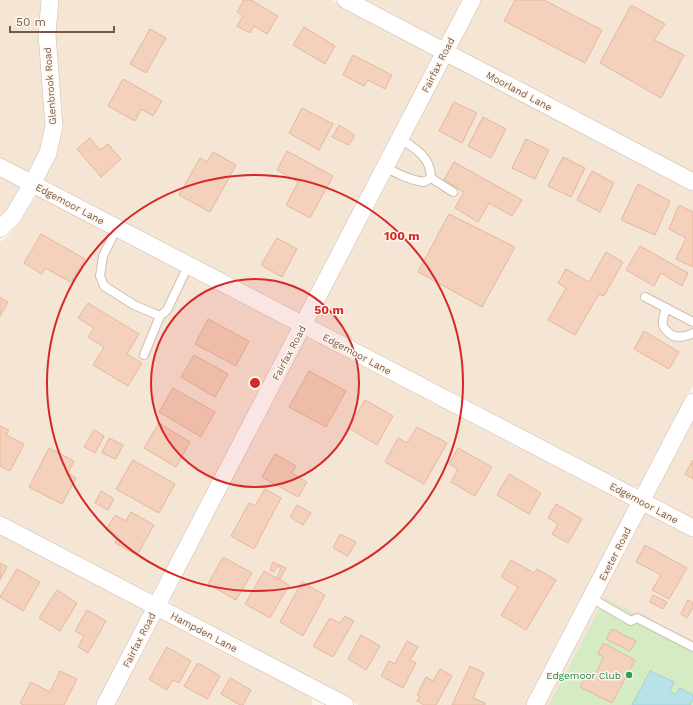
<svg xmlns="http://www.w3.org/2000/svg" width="693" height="705" viewBox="0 0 693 705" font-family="'Work Sans',sans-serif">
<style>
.residential{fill:#f5e5d4}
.green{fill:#d5ebc3}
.water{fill:#b9e2e8;stroke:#9fd2da}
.building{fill:#f3d1bc;stroke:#e7b79c}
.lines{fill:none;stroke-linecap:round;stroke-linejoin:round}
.lane-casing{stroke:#d1bdae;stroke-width:10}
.street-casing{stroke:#d1bdae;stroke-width:18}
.lane{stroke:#fff;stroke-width:8}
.street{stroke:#fff;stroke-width:17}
.ring{fill:none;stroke:#d62828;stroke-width:2}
.leisure-dot{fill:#2e9e5b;stroke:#fff7ed;stroke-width:1.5}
.labels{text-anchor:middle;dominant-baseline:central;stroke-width:3;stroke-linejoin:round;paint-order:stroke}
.street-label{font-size:10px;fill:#775949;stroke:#fff7ed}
.leisure-label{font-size:10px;fill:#27864d;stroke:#fff7ed;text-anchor:end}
.centre{fill:#d62828;stroke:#fff7ed;stroke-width:2}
.ring-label{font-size:12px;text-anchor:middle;font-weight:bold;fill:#d62828;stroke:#fff7ed;stroke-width:3;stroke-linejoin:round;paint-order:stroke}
</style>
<rect width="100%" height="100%" fill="#fdf3e6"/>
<g class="residential">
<path d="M0,0H41L47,96L46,137L31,172L18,185L20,189L0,221Z"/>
<path d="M55,0H332L430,51L434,54L300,313H296L45,181L43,179L61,120V105L55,63Z"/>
<path d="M360,0H693V173L460,51L458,49L441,40H438Z"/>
<path d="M448,62L693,188V385L641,484L637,487H632L315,322L314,319Z"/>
<path d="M37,195L291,327L292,330L156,591L151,595L0,518V242L7,237L18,224Z"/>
<path d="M309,336L693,536V705H359L171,605L170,597L302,342L306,337Z"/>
<path d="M693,414V519L655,499L653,495Z"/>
<path d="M0,532L139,604L145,610L98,705H0Z"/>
<path d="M160,619H163L309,695L312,698V705H112L156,622Z"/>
</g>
<path class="green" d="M605,598L693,644V705H549Z"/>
<path class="water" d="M650,671L674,682L670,691L676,695L680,688L693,695V700L690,705H632Z"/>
<g class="building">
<path d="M244,0H251L278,16L267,34L254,26L250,33L237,26L243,16L237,12Z"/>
<path d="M515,0H544L602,30L585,63L504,21Z"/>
<path d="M631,5L665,24L654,40L684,55L661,98L600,63Z"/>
<path d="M304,27L335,46L325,64L293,45Z"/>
<path d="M150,29L166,38L146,73L130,64Z"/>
<path d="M353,55L392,75L385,89L368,80L364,86L343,75Z"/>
<path d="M123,79L162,101L153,116L141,109L135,121L108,106Z"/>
<path d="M454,102L477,113L462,143L439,131Z"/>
<path d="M302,108L333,124L319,150L289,133Z"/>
<path d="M483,117L506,129L491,158L468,146Z"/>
<path d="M339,125L355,135L349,145L332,137Z"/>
<path d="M90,138L100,150L108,144L121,159L101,177L77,149Z"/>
<path d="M526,139L549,150L535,179L512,168Z"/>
<path d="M287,151L333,176L310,218L286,205L298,182L277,170Z"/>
<path d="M213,152L236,165L210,212L179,195L200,158L207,162Z"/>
<path d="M563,157L585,168L571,197L548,186Z"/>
<path d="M454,162L522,200L512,216L489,203L478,222L455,208L464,192L444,180Z"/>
<path d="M592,171L614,183L600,212L577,200Z"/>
<path d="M638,184L670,201L655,235L621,220Z"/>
<path d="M679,205L693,212V267L676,259L686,238L669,229Z"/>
<path d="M449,214L515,247L482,307L418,272Z"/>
<path d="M41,234L85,259L71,282L45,268L42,274L24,263Z"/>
<path d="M277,238L297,249L282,277L261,265Z"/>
<path d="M640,246L688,273L682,286L661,273L654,286L626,270Z"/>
<path d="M606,252L623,262L604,296L599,294L575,335L548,320L566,288L558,283L566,269L589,282Z"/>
<path d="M0,297L8,302L0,316Z"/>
<path d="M88,303L139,334L127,354L142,363L128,386L93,365L104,347L88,337L94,328L78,318Z"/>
<path d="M208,319L249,341L236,366L195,344Z"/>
<path d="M644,331L679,352L669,369L634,349Z"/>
<path d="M194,355L228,374L215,397L181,377Z"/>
<path d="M309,371L346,391L326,427L289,407Z"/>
<path d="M173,388L215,412L201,437L159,412Z"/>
<path d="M365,400L393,416L377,445L349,428Z"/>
<path d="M159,423L190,442L176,467L144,448Z"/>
<path d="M0,426L9,430L6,435L24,444L10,471L0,466Z"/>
<path d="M417,427L447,443L424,484L385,462L398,438L407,443Z"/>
<path d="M94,430L104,436L95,453L84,447Z"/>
<path d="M109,438L123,445L116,459L102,453Z"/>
<path d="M49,448L74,461L68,473L76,478L62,504L29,487Z"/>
<path d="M458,448L492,467L475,496L451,482L458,469L449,464Z"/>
<path d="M275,454L296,466L292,473L307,482L298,497L262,477Z"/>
<path d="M133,460L175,484L159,513L116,489Z"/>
<path d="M693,460V479L685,474Z"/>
<path d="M509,474L541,493L529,514L497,495Z"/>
<path d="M265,489L281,498L254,549L231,536L249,503L255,506Z"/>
<path d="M101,491L114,499L108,510L95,503Z"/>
<path d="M556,504L582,519L568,543L552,534L558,524L548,518Z"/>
<path d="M297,505L311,513L303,525L290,517Z"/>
<path d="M131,512L154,525L137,555L115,543L118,536L106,530L115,515L126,521Z"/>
<path d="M340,534L356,542L348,556L333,548Z"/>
<path d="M645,545L687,568L669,599L652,590L661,575L636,562Z"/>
<path d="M223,557L252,573L236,600L208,584Z"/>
<path d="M511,560L534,573L537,569L556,580L526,630L501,615L518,587L501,577Z"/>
<path d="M273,562L286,568L280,579L277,577L281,568L277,566L274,572L270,570Z"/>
<path d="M0,563L7,567L0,580Z"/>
<path d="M17,569L40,582L23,611L0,597Z"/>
<path d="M264,571L289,585L270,618L245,604Z"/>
<path d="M302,582L325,595L303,636L280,622Z"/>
<path d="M57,590L77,603L60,631L39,618Z"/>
<path d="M653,595L667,602L663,609L650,602Z"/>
<path d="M688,600L693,603V607L687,618L681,614Z"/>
<path d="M87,610L106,621L88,653L78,647L84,636L75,631Z"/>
<path d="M345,616L354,621L333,657L313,646L330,618L340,623Z"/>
<path d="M612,629L636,641L630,651L606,639Z"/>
<path d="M361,635L380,646L366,670L348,659Z"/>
<path d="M407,641L418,647L410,660L416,663L403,688L381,676L389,661L395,664Z"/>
<path d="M603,643L635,660L612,703L580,687L586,677L592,680L604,657L598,654Z"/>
<path d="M167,647L191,661L179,683L173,680L167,690L149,679Z"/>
<path d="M198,663L220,676L207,699L184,686Z"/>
<path d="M470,666L484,673L473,698L485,703V705H452Z"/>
<path d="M440,669L452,676L436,705H424L417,701L420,697L417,695L426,677L433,681Z"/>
<path d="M60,671L77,679L64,705H23L20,703L31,682L50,692Z"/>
<path d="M230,678L251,690L243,705H240L221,694Z"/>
</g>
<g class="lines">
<g class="lane-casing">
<g id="lane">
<path d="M385,167C398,174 409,180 424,182L431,178C431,157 415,148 400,139"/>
<path d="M431,178L453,192"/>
<path d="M117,228L103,256L100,276L104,286L134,305L160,316L167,310L188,266"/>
<path d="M645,297L693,322"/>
<path d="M666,308C665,313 662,319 663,324C663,327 664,328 666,330C673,339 683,338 693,333"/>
<path d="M144,355L160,316"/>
<path d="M591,598L631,621L637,618L693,647"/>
</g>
</g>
<g class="street-casing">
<g id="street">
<path d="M346,0L693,182"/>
<path d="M0,167L693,528"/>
<path d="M0,229L13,216L32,184L48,153L54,126L47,34L50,0"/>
<path d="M0,525L345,705"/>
<path d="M105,705L472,0"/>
<path d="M535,705L693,402"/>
</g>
</g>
<use href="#lane" class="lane"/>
<use href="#street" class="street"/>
</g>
<circle cx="255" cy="383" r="104" fill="#d62828" fill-opacity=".12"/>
<g class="ring">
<circle cx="255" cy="383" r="104"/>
<circle cx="255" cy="383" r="208"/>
</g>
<circle class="leisure-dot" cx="629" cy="675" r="4"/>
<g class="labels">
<g class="street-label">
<text transform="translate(438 65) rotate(-63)">Fairfax Road</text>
<text transform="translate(50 86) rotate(-94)">Glenbrook Road</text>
<text transform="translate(519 91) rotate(28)">Moorland Lane</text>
<text transform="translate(70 204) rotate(28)">Edgemoor Lane</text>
<text transform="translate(289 353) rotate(-62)">Fairfax Road</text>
<text transform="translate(357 354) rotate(28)">Edgemoor Lane</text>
<text transform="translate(644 503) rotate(28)">Edgemoor Lane</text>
<text transform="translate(615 554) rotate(-63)">Exeter Road</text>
<text transform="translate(204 632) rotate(28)">Hampden Lane</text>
<text transform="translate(139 640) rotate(-63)">Fairfax Road</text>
</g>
<g class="leisure-label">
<text x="621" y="675">Edgemoor Club</text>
</g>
</g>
<circle cx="255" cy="383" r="6" class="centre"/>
<g class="ring-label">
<text x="402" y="240">100 m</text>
<text x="329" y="314">50 m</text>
</g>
<path d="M10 26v6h104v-6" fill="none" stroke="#775949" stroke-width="2"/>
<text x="16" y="26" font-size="12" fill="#775949" stroke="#fff7ed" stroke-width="3" paint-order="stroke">50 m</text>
</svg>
